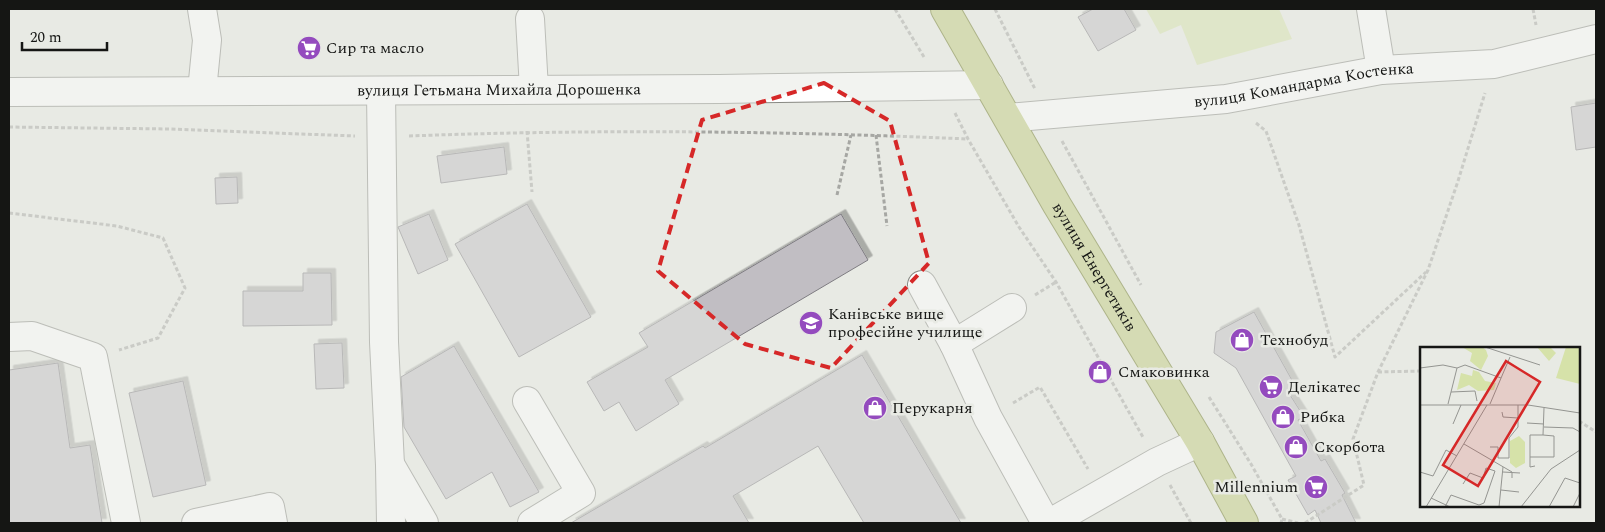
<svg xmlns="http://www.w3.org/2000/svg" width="1605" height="532" viewBox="0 0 1605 532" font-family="Spectral,serif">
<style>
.green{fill:#d6e2a9}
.building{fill:#c1bec3;stroke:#7f7d82;filter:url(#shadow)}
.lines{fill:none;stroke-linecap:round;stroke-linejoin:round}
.minor-casing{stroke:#888983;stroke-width:30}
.major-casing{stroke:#68741d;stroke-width:30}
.path{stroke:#a6a7a3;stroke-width:3;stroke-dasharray:4 2.5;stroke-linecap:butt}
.minor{stroke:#fff;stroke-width:28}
.major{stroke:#bfca7a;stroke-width:28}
.marked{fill:none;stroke:#d62828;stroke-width:4;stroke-dasharray:10 6;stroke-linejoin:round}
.labels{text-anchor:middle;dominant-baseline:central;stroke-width:5;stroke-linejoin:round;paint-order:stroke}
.poi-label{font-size:16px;fill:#151614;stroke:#e8eae4;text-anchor:start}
.street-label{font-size:16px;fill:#151614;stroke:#e8eae4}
.inset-road{fill:none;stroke:#949591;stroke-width:1}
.view{fill:#d62828;fill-opacity:0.15;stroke:#d62828;stroke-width:2.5}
.inset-edge{fill:none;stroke:#151614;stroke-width:2.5}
</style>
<defs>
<filter id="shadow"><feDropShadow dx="4.5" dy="-4.5" stdDeviation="0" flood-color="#0004"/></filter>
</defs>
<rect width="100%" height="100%" fill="#e8eae4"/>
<path class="green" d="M1146,9H1279L1292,39L1197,65L1181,25L1160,34Z"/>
<g class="building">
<path d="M1093,9H1124L1136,30L1098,51L1078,17Z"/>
<path d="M1596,103V147L1576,150L1571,107Z"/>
<path d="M504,147L507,174L441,183L437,156Z"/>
<path d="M237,177L238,203L216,204L215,178Z"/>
<path d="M527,204L591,317L519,357L455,244Z"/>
<path d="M429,214L448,260L418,274L398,227Z"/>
<path d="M841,214L868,260L665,380L679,404L636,431L619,402L604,411L587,382L648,347L639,333Z"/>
<path d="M303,273H331L332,325L243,326V291H303Z"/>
<path d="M1254,312L1298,391L1290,395L1304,417L1298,420L1321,461L1325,459L1345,493L1342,495L1356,523H1321L1315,510L1308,515L1288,480L1296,476L1236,368L1214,353L1216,332Z"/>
<path d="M342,343L344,388L316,389L314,344Z"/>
<path d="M454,346L539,492L510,507L492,472L446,499L404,427L401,377Z"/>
<path d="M862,355L961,523H864L818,446L733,496L749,523H571L703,446L705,448Z"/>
<path d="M58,363L70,448L90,445L102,523H9V370Z"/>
<path d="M183,381L206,485L153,497L129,393Z"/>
</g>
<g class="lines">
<g class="minor-casing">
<g id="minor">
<path d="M202,9L207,40L202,91"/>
<path d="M1371,9L1381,70"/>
<path d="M530,19L534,89"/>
<path d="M381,91L384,342L390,465L391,523"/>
<path id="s1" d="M9,92L719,89L989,85"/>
<path id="s2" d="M1008,118L1226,99L1381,70L1494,64L1596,39"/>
<path d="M922,285L954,344"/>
<path d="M1012,308L954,344L988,418L1046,523"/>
<path d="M9,337L32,336L93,357L126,523"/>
<path d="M527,401L581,493L532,523"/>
<path d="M391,466L424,523"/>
<path d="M196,523L270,507L273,523"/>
<path d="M1050,523L1157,462L1200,442"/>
</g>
</g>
<g class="major-casing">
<g id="major">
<path id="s3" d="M945,9L1057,205L1200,442L1244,523"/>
</g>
</g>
<g class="path">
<path d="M895,9L924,57"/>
<path d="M995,9L1035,89"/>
<path d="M1533,9L1536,25"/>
<path d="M955,113L968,139L1019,227L1056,282L1144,439"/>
<path d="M1256,123L1266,131L1299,225L1335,357L1426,272"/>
<path d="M9,127L169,129L355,136"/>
<path d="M527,131L532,192"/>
<path d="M876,135L887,226"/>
<path d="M409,136C595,129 782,131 968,139"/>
<path d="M1062,141L1141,285"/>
<path d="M837,195L851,135"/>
<path d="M9,213L117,226L163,238L185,288L158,338L119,350"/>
<path d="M1035,295L1056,282"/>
<path d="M1378,372L1421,371"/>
<path d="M1209,397L1251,464L1282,519L1281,523"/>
<path d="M1013,403L1040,387L1088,469"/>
<path d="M1579,421L1596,432"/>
<path d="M1170,485L1191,523"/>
<path d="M1282,519L1298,523"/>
<path d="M1305,523L1364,485L1353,439L1378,372L1428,270L1458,181L1485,93"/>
</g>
<use href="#minor" class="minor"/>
<use href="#major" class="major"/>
</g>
<path d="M0 0H1605V532H0ZM824,83L890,121L929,263L831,368L745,344L658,271L702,120Z" fill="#e8eae4" fill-opacity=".55" fill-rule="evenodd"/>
<path class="marked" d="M824,83L890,121L929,263L831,368L745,344L658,271L702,120Z"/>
<defs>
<g id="supermarket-disc" transform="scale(1.25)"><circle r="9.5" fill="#944bbe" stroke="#e8eae4"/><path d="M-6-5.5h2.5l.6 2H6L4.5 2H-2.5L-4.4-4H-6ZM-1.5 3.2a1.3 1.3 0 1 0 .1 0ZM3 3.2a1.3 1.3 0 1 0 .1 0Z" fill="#fff"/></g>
<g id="university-disc" transform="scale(1.25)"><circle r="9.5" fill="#944bbe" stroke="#e8eae4"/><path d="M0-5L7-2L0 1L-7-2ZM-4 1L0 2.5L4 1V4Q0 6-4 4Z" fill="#fff"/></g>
<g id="shop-disc" transform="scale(1.25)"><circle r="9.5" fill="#944bbe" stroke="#e8eae4"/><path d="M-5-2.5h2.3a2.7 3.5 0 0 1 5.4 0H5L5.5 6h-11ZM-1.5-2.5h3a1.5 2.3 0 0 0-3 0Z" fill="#fff"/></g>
</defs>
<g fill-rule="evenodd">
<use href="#supermarket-disc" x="309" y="48"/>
<use href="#university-disc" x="811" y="323"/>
<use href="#shop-disc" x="1242" y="340"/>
<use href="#shop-disc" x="1100" y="372"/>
<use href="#supermarket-disc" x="1271" y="387"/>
<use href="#shop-disc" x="875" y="408"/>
<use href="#shop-disc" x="1283" y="417"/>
<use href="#shop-disc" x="1296" y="447"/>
<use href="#supermarket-disc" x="1316" y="487"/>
</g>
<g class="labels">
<g class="poi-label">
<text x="326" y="48">Сир та масло</text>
<text x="828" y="314">Канівське вище<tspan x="828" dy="18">професійне училище</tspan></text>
<text x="1260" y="340">Технобуд</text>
<text x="1118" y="372">Смаковинка</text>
<text x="1288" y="387">Делікатес</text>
<text x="892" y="408">Перукарня</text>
<text x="1300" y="417">Рибка</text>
<text x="1314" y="447">Скорбота</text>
<text x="1298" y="487" text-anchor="end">Millennium</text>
</g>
<g class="street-label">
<text stroke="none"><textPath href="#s2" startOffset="298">вулиця Командарма Костенка</textPath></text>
<text stroke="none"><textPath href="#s1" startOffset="490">вулиця Гетьмана Михайла Дорошенка</textPath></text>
<text stroke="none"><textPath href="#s3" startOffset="298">вулиця Енергетиків</textPath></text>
</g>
</g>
<g transform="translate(1420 347)">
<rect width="160" height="160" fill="#e8eae4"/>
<path d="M42,0H62L66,3L68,9L61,23L50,14L52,6ZM117,0H130L136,6L129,14ZM146,0H160V37L136,31ZM53,23L59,25L65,34L76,36L74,43L58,44L49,38L37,43L41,26L52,29ZM99,89L105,95V116L96,121L90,116V94Z" fill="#d6e2a9"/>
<path class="inset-road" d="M65,0L120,18M0,21L23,18L37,21L28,57M37,21L45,18L81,31M31,45L55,44L57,54M70,57L90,10M0,58H108L160,66M82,65L83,70L98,71M107,76L124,77M33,77L41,58M124,80L153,81L160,85M123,88H110V110H134V89L123,88L124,61M44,97L92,125V131M70,100H78V111H89V91L98,80V58M110,110V120L115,119M0,125L13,129L26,103L37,109M83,125L100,126M81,143L99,145M11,151L26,158L25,160M6,160L67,58M30,160L26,158L31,148L59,158L64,156L75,124L66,121L63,131L50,126L43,137M79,160L83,120M101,160L131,122L160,103M129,160L145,131L160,136M153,160L160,146"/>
<path class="view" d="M86,14L120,35L58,139L23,118Z"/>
<rect width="160" height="160" class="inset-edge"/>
</g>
<rect width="1605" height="532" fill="none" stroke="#151614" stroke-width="20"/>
<path d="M22 42v8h85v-8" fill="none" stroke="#151614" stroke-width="2.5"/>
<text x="30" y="42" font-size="15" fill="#151614" stroke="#e8eae4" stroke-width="4" paint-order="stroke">20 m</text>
</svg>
